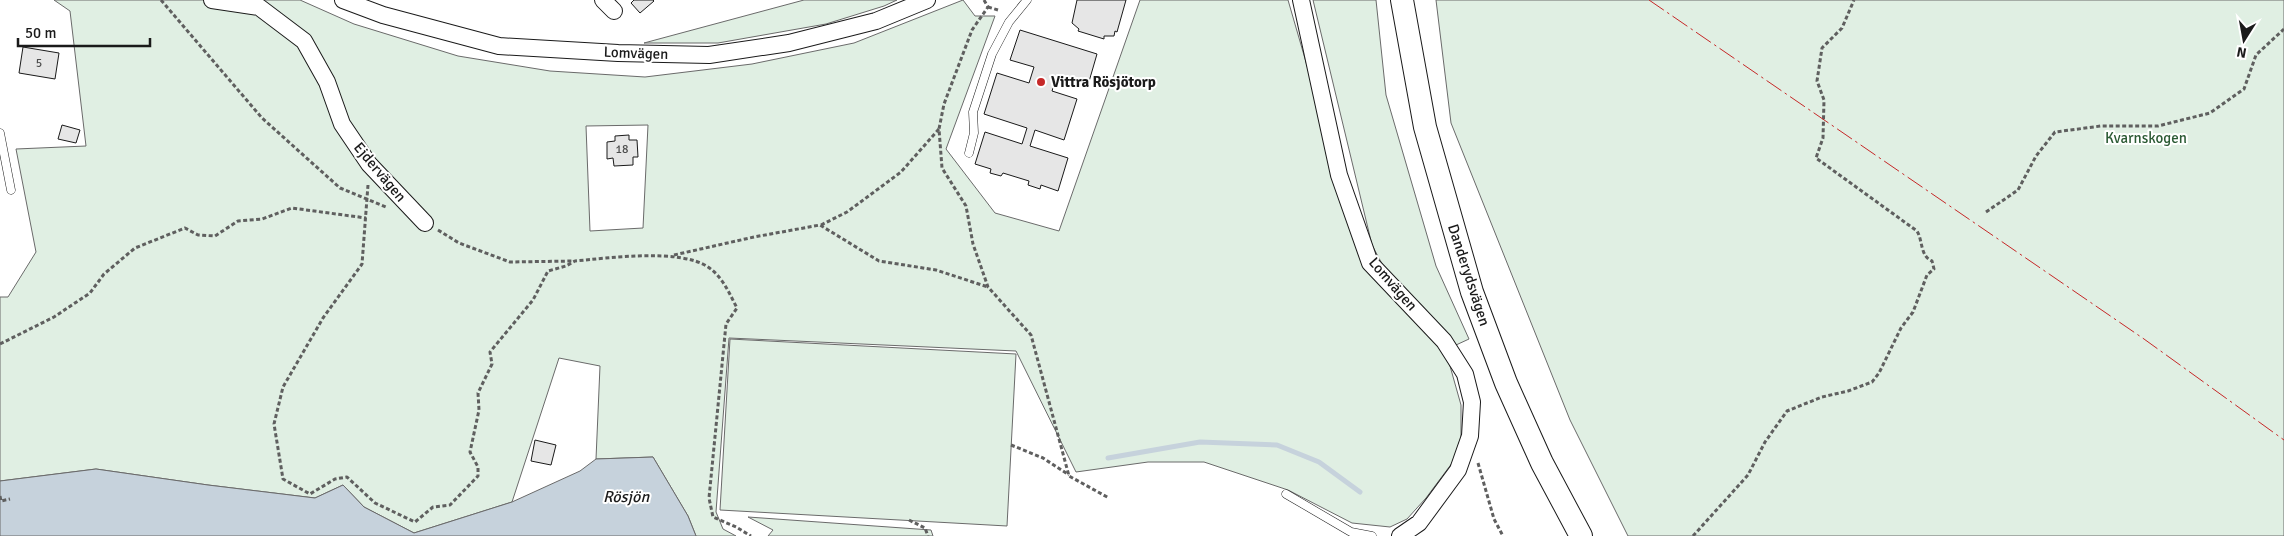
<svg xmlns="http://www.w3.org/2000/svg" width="2284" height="536" viewBox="0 0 2284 536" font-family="Signika,sans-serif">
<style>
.green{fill:#e0efe3;stroke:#6a6a6a;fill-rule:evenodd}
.water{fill:#c6d2dc;stroke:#6a6a6a}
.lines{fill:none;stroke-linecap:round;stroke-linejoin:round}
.stream{stroke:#c6d2dc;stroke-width:5}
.building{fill:#e6e6e6;stroke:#1a1a1a}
.service-casing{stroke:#1a1a1a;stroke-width:9}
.minor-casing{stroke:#1a1a1a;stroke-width:18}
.secondary-casing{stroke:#1a1a1a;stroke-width:24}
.path{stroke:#5f5f5f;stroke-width:3;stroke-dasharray:4 2.5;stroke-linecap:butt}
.service{stroke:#fff;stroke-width:8}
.minor{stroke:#fff;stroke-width:16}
.secondary{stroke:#fff;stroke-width:22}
.power{stroke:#c62828;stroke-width:1;stroke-dasharray:18 4 2.5 4;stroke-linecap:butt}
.poi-dot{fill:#c62828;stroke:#fff;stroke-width:2}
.labels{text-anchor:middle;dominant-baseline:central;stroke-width:4;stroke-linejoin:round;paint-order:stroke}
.number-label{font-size:12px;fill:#4d4d4d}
.street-label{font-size:15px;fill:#1a1a1a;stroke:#fff}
.poi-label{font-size:15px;font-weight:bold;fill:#1a1a1a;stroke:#fff;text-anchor:start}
.park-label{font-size:15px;fill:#2b5a34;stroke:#fff}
.water-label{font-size:16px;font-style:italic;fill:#1a1a1a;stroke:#fff}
</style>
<rect width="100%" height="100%" fill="#fff"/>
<g class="green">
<path d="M54,0H300L354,24L458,56L550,71L645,77L752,64L854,43L963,0L975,16H995L946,149L995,213L1059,231L1140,0H1288L1366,269L1438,340L1450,366L1461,405V451L1426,498L1407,519L1390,527L1352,523L1288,490L1204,462H1148L1076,472L1016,351L729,338L716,512L723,529L736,536H696L688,516L653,457L596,459L600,366L559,358L512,502L414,533L364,507L343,485L315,498L208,485L96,469L0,481V297H8L36,252L16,149L86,146L70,11ZM648,125L643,228L590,231L586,126Z"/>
<path d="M804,0H897L884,6L826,24L718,43H644Z"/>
<path d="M1313,0H1376L1386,95L1436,266L1469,339L1456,345L1389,277L1372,245Z"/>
<path d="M1436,0H2284V536H1628L1570,420L1451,123Z"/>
<path d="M730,339L1016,354L1007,526L720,510Z"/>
<path d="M748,517L931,530L933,536H768L773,530Z"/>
</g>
<path class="water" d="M653,457L688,516L696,536H0V481L96,469L208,485L315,498L343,485L364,507L414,533L512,502L580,471L596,459Z"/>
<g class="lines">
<path class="stream" d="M1108,458L1200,442L1277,445L1319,462L1360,492"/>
</g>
<g class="building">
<path d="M634,0H653L654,1L640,13L631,3Z"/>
<path d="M1077,0H1126L1117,32L1115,31L1114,36H1104V39L1078,31L1079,29L1072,23Z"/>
<path d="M1020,30L1097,54L1088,85L1057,75L1052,91L1077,99L1064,140L1035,130L1030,146L1068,158L1058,191L1041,185L1040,189L1028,185L1029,181L1003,173L1001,176L990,173L991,169L975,164L985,132L1022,144L1027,128L984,114L997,73L1029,83L1034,67L1010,60Z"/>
<path d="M23,47L59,53L55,79L19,73Z"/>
<path d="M62,125L80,130L76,143L58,139Z"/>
<path d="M629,135V140H637L638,157H633V165L614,166L613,158L607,159V142L615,141V136Z"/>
<path d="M535,440L556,445L551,465L531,461Z"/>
</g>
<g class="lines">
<g class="service-casing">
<g id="service">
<path d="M0,133L11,190"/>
<path d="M969,153L974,133L973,112L992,54L1009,22L1027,0"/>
<path d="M1286,494L1351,532L1372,536"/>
</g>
</g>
<g class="minor-casing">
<g id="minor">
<path d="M212,0L259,7L304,41L327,82L342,124L369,164L425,223"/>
<path d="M343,0L383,15L499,46L618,53L709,55L789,43L876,21L927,0"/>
<path d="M603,0L614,11"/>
<path d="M1301,0L1339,175L1370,263L1444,341L1465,374L1472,402L1470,436L1458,470L1419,523L1400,536"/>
</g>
</g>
<g class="secondary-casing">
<path id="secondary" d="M1402,0L1425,127L1472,292L1506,383L1542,463L1581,536"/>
</g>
<g class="path">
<path d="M161,0L262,118L340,188L386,207"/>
<path d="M984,0L988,7L972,30L944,104L939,129L942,168L966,206L973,244L988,287L1031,335L1069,476L1109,498"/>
<path d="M988,7L998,10"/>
<path d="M368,185L362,264L323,318L283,387L274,424L283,479L310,494L335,479L347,477L375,503L415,522L433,507L450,505L478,476V467L470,452L479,410L478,393L492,364L490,352L533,300L548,271L566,266L575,261C609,258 680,248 708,267C723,277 729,293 737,308L726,324L709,498L713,517L736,527L751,536"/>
<path d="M1986,212L2018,190L2036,156L2055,132L2101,126H2158L2210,113L2244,89L2256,55L2284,29"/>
<path d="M821,225L847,212L901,172L939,129"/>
<path d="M438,230L459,243L510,262L574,261"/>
<path d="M674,255L754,237L820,225L879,261L936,270L988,287"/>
<path d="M0,344L54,317L90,293L104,274L135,248L185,228L198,235L215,236L238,221L262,219L292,208L366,218"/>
<path d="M1011,445L1043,458L1069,475"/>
<path d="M1478,463L1494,519L1503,536"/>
<path d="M0,496L1,501L10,499"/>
<path d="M909,520L925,528L928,536"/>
<path d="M1693,536L1748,475L1765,442L1787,411L1822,397L1848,391L1872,382L1879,373L1901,328L1913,312L1927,275L1934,269L1932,261C1920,256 1923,241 1917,231L1816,158L1823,138L1824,100L1817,81L1822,48L1842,28L1854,0"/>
</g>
<use href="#service" class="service"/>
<use href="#minor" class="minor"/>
<use href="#secondary" class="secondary"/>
<path class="power" d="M1649,0L2144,339L2284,440"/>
</g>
<circle class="poi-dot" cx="1041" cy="82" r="5"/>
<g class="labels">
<g class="number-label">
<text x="39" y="63">5</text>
<text x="622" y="149">18</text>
</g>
<g class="street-label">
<text transform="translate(636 53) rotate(2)">Lomvägen</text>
<text transform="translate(380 172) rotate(50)">Ejdervägen</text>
<text transform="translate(1469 275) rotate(72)">Danderydsvägen</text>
<text transform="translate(1393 284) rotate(49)">Lomvägen</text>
</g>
<g class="poi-label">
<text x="1051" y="82">Vittra Rösjötorp</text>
</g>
<g class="park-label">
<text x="2146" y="138">Kvarnskogen</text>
</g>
<g class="water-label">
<text x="626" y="497">Rösjön</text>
</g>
</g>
<g transform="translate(2244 40) rotate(191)" stroke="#ffffff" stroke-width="4" paint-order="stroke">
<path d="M0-4L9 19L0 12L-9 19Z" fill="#1a1a1a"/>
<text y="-8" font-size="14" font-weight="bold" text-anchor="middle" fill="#1a1a1a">N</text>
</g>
<path d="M18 38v8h132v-8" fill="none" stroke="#1a1a1a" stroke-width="2.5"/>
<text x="25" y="38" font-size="15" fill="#1a1a1a" stroke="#ffffff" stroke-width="4" paint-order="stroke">50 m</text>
</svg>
